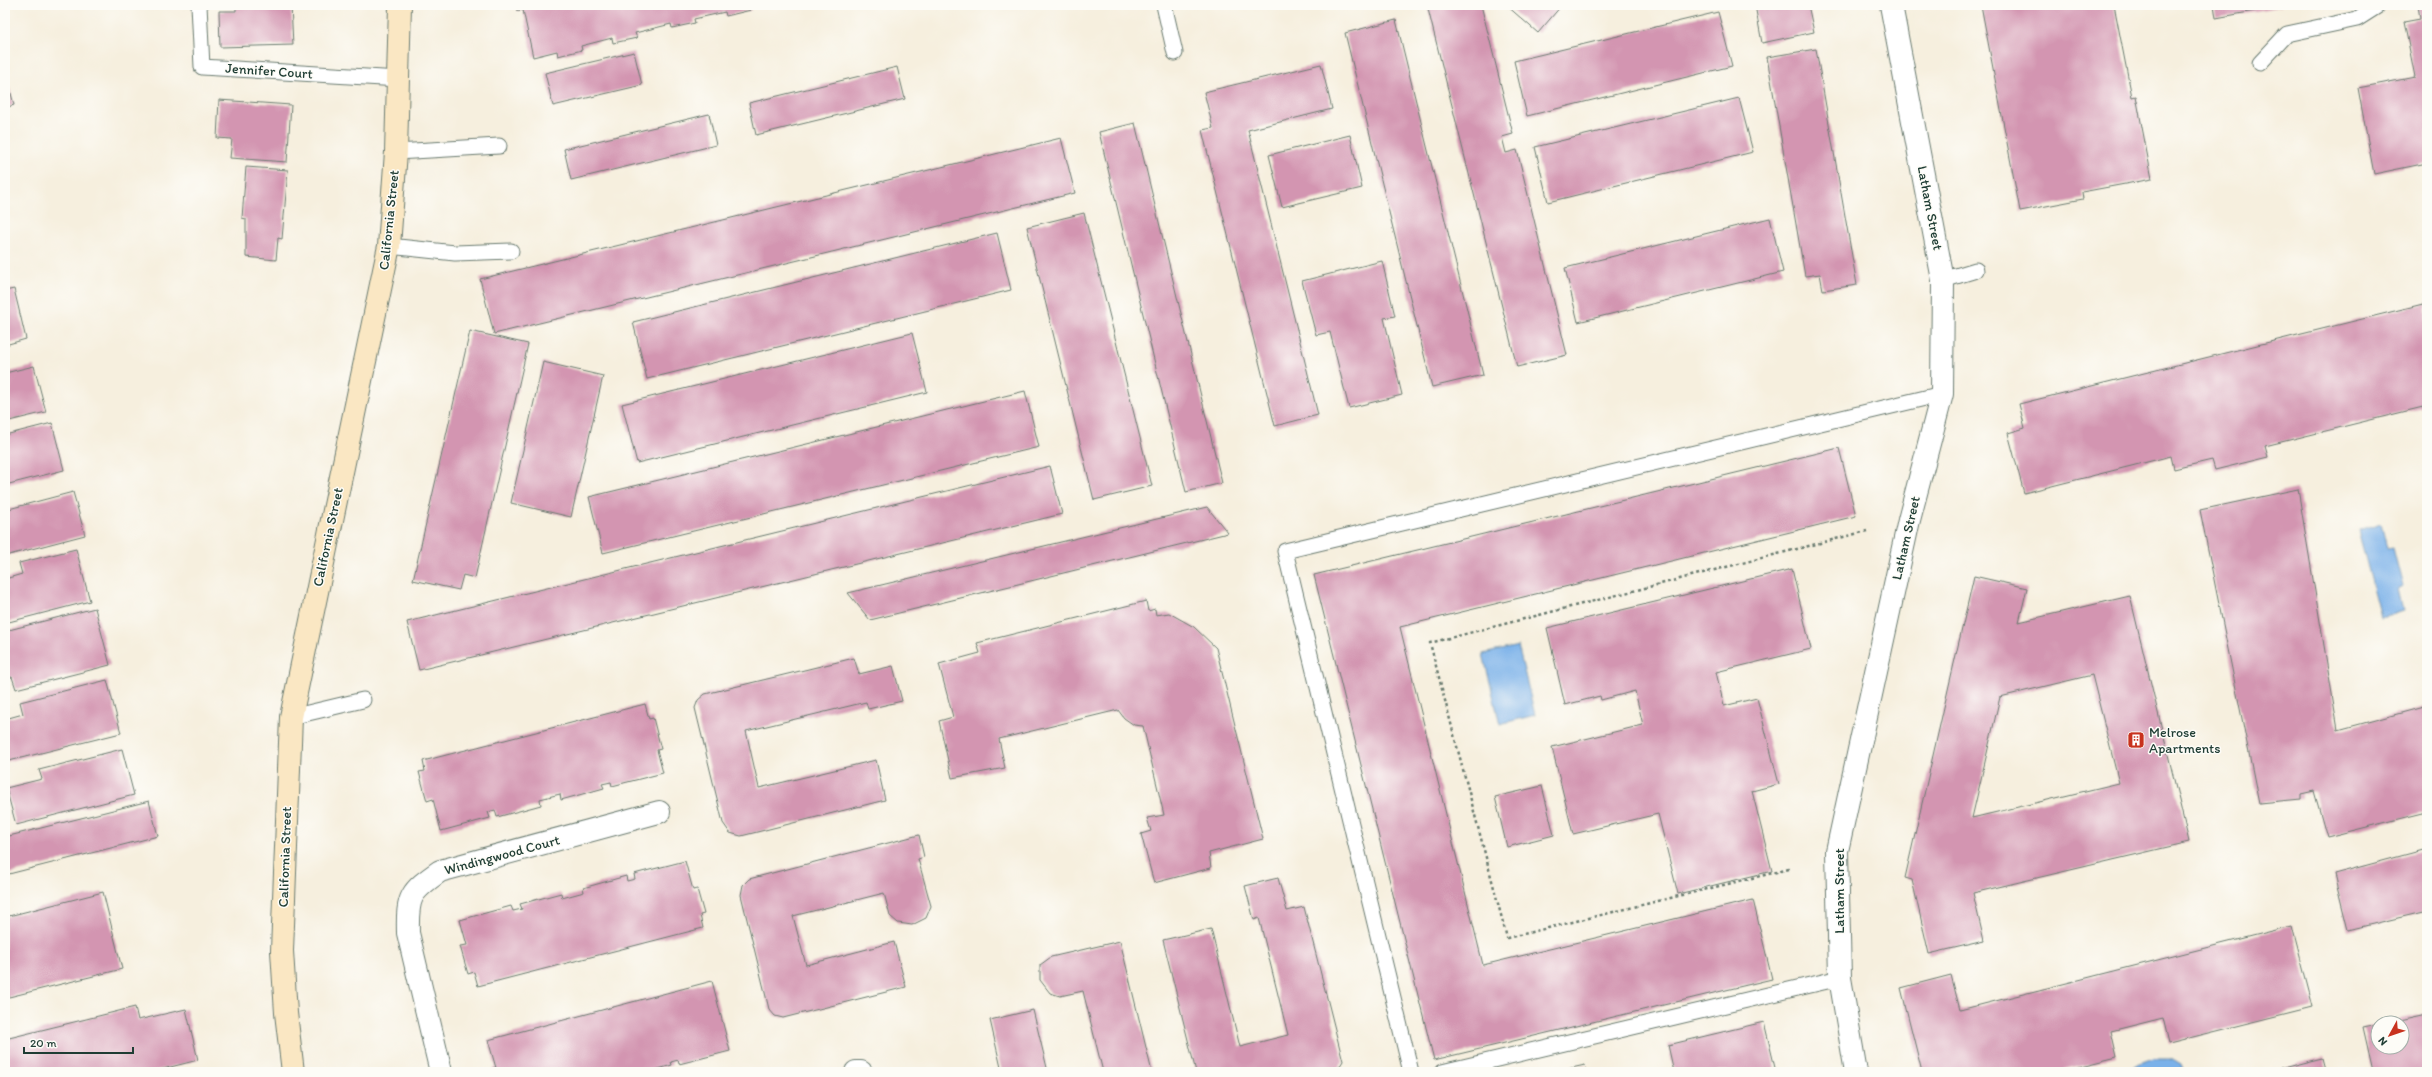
<svg xmlns="http://www.w3.org/2000/svg" width="2432" height="1077" viewBox="0 0 2432 1077" font-family="Itim,sans-serif">
<style>
.water{fill:#7ab1e9;stroke:#4c778e}
.building{fill:#d395b1;fill-rule:evenodd}
.lines{fill:none;stroke-linecap:round;stroke-linejoin:round}
.lane-casing{stroke:#6a7b70;stroke-width:17}
.street-casing{stroke:#6a7b70;stroke-width:24}
.secondary-casing{stroke:#6a7b70;stroke-width:24}
.path{stroke:#6a7b70;stroke-width:2.5;stroke-dasharray:3 3;stroke-linecap:butt}
.lane{stroke:#fff;stroke-width:15}
.street{stroke:#fff;stroke-width:22}
.secondary{stroke:#fae7c3;stroke-width:22}
.labels{text-anchor:middle;dominant-baseline:central;stroke-width:3;stroke-linejoin:round;paint-order:stroke}
.street-label{font-size:14px;fill:#1f3d34;stroke:#fdfcf7}
.poi-label{font-size:14px;fill:#1f3d34;stroke:#fdfcf7;text-anchor:start}
</style>
<rect width="100%" height="100%" fill="#fdfcf7"/>
<filter id="ink" filterUnits="userSpaceOnUse"><feTurbulence type="fractalNoise" baseFrequency=".025" numOctaves="2"/><feDisplacementMap in="SourceGraphic" scale="8" xChannelSelector="R" yChannelSelector="G"/><feConvolveMatrix kernelMatrix="1 2 1 2 8 2 1 2 1" color-interpolation-filters="sRGB"/></filter>
<filter id="wash" filterUnits="userSpaceOnUse"><feTurbulence type="fractalNoise" baseFrequency=".012" numOctaves="4" result="noise"/><feDisplacementMap in="SourceGraphic" scale="16" xChannelSelector="R" yChannelSelector="G"/><feGaussianBlur stdDeviation="0.9" result="paint"/><feColorMatrix in="noise" values="0 0 0 0 0 0 0 0 0 0 0 0 0 0 0 0 0 1.4 0 .05"/><feComposite in="paint" operator="in"/></filter>
<g filter="url(#wash)">
<rect width="100%" height="100%" fill="#f6efde"/>
<g class="water">
<path d="M2381,523L2387,549L2393,548L2403,587L2398,589L2403,611L2381,617L2358,530Z"/>
<path d="M1518,646L1535,715L1500,724L1483,654Z"/>
<path d="M2155,1058H2171L2181,1064L2184,1072H2123L2139,1063Z"/>
</g>
<g id="blocks">
<g class="building">
<path d="M236,5H291L293,45L220,47L219,11H236Z"/>
<path d="M516,5H750L751,10L726,16L725,12L694,19L695,23L672,28L671,24L635,33L637,38L613,43L612,38L581,46L582,50L558,56L557,51L533,57L523,10L517,11Z"/>
<path d="M1427,5H1481L1513,134L1502,137L1506,153L1517,150L1567,355L1517,367Z"/>
<path d="M1506,5H1562L1538,33Z"/>
<path d="M1755,5H1808L1814,32L1762,43Z"/>
<path d="M1981,5H2114L2132,97L2136,96L2152,179L2082,192L2083,199L2020,211Z"/>
<path d="M2214,5H2282V6L2216,18Z"/>
<path d="M2418,5H2427V163L2374,174L2358,88L2415,77L2404,22L2420,19Z"/>
<path d="M1718,12L1732,66L1527,116L1514,61Z"/>
<path d="M1396,20L1483,375L1432,387L1345,33Z"/>
<path d="M1816,49L1857,285L1823,290L1820,274L1805,276L1767,57Z"/>
<path d="M634,52L642,85L553,106L545,73Z"/>
<path d="M1321,64L1332,109L1248,130L1318,415L1275,426L1202,130L1213,128L1204,92Z"/>
<path d="M897,67L905,99L756,135L749,103Z"/>
<path d="M5,70L14,105L5,108Z"/>
<path d="M1739,98L1753,152L1548,202L1535,147Z"/>
<path d="M219,100L291,105L287,162L230,158L232,139L217,138Z"/>
<path d="M709,114L716,145L571,180L564,149Z"/>
<path d="M1135,123L1222,483L1186,492L1099,132Z"/>
<path d="M1350,135L1362,188L1282,207L1269,155Z"/>
<path d="M1061,138L1075,193L494,334L480,279Z"/>
<path d="M246,167L288,170L282,239L278,238L276,260L246,257V219L242,218Z"/>
<path d="M1084,213L1152,486L1094,500L1027,227Z"/>
<path d="M1770,218L1783,272L1578,322L1565,268Z"/>
<path d="M997,233L1011,290L647,379L633,322Z"/>
<path d="M1382,261L1395,316L1384,318L1402,395L1349,408L1330,332L1316,335L1302,281Z"/>
<path d="M14,289L26,339L5,345V291Z"/>
<path d="M2427,303V406L2265,446L2268,457L2215,470L2212,460L2174,469L2171,456L2024,493L2008,433L2025,428L2019,404Z"/>
<path d="M470,331L528,344L475,578L463,575L459,590L413,580Z"/>
<path d="M912,333L927,392L637,463L622,404Z"/>
<path d="M543,362L603,376L571,517L511,503Z"/>
<path d="M34,366L46,412L5,422V373Z"/>
<path d="M1025,391L1039,447L603,553L589,497Z"/>
<path d="M52,423L64,470L5,485V435Z"/>
<path d="M1839,448L1856,516L1400,627L1483,965L1753,900L1772,979L1434,1060L1314,575Z"/>
<path d="M1050,466L1062,514L419,670L407,622Z"/>
<path d="M2298,489L2338,730L2427,706V812L2327,837L2314,791L2301,794V799L2259,803L2200,510Z"/>
<path d="M73,492L85,535L5,556V510Z"/>
<path d="M1207,507L1228,533L870,620L848,593Z"/>
<path d="M76,549L90,601L5,623V579L22,574L19,563Z"/>
<path d="M1792,569L1811,649L1716,672L1724,706L1757,698L1779,784L1752,791L1772,871L1678,894L1658,814L1573,834L1552,747L1643,725L1635,691L1601,700L1600,696L1565,705L1547,628Z"/>
<path d="M1974,576L2027,588L2019,622L2130,596L2189,842L1973,893L1984,941L1929,954L1912,880L1905,878ZM2092,675L2119,783L1972,818L2000,697Z"/>
<path d="M1146,601L1148,611L1155,609L1156,615L1169,613L1194,627L1216,648L1263,839L1209,853L1211,868L1154,883L1141,834L1151,831L1147,818L1164,815L1143,726L1134,725L1124,718L1118,710L999,739L1005,768L952,778L939,721L953,717L939,664L980,653L977,643Z"/>
<path d="M95,608L110,665L16,689L12,677L5,679V631Z"/>
<path d="M854,658L859,674L893,666L902,701L868,709L866,702L746,731L759,788L876,760L885,800L741,836L730,833L723,823L695,708L698,700L705,694Z"/>
<path d="M107,680L121,733L5,762V719L23,714L20,702Z"/>
<path d="M645,704L649,719L653,718L661,749L657,750L663,773L612,786L611,782L602,784L604,788L561,800L560,794L540,799L541,805L497,817L495,810L488,812L490,818L441,831L433,799L427,801L419,772L425,771L423,761Z"/>
<path d="M122,749L134,795L16,825L6,788L42,779L39,770Z"/>
<path d="M1542,786L1554,835L1507,847L1495,797Z"/>
<path d="M149,801L158,836L5,875V837Z"/>
<path d="M919,835L924,857L918,859L931,906L926,918L912,925L898,923L890,916L884,893L793,916L806,965L894,942L906,987L783,1018L775,1016L769,1009L741,895L743,885L749,879Z"/>
<path d="M2427,849V911L2348,930L2334,874Z"/>
<path d="M685,861L693,890L697,889L704,914L700,915L703,928L478,986L474,972L468,974L460,946L467,945L460,920L511,906L513,911L522,909L520,904L561,893L562,898L584,892L583,888L626,876L627,881L635,879L634,874Z"/>
<path d="M1278,878L1287,911L1304,907L1343,1061L1336,1072H1196L1163,940L1211,929L1240,1047L1288,1035L1259,918L1254,920L1245,886Z"/>
<path d="M103,892L122,969L5,998V917Z"/>
<path d="M2292,926L2313,1007L2169,1043L2163,1018L2111,1031L2117,1057L2057,1072H1922L1901,988L1951,975L1960,1010Z"/>
<path d="M1120,941L1152,1072H1103L1083,991L1060,996L1050,993L1040,980V965L1051,957Z"/>
<path d="M712,981L730,1051L679,1064L678,1060L671,1062L672,1065L648,1072H494L493,1068H496L488,1040Z"/>
<path d="M135,1007L138,1020L186,1009L198,1060L151,1072H5V1039Z"/>
<path d="M1033,1010L1048,1072H1002L990,1020Z"/>
<path d="M2427,1013V1072H2373L2363,1028L2378,1025V1047H2402V1023L2387,1022Z"/>
<path d="M1764,1022L1776,1072H1674L1668,1045Z"/>
<path d="M2324,1057L2328,1072H2269V1071Z"/>
<path d="M1585,1065L1587,1072H1558V1071Z"/>
</g>
</g>
</g>
<g filter="url(#ink)">
<use href="#blocks" fill-opacity="0" stroke="#6a7b70" stroke-width="1"/>
<g class="lines">
<g class="lane-casing">
<g id="lane">
<path d="M199,5L202,67L399,79"/>
<path d="M1164,5L1175,53"/>
<path d="M2260,63L2287,34L2357,19L2379,5"/>
<path d="M396,152L499,146"/>
<path d="M389,246L455,253L511,251"/>
<path d="M1943,280L1976,270"/>
<path d="M291,717L363,700"/>
<path d="M1411,1072L1285,551L1942,394"/>
<path d="M1442,1072L1840,978"/>
</g>
</g>
<g class="street-casing">
<g id="street">
<path d="M441,1072L408,933C407,896 410,892 440,871L659,812"/>
<path d="M856,1072H861"/>
<path d="M1856,1072L1840,978L1837,851L1909,520L1942,394L1943,280L1891,5"/>
</g>
</g>
<g class="secondary-casing">
<path id="secondary" d="M293,1072L286,1013L282,951L291,717L389,246L396,152L400,5"/>
</g>
<path class="path" d="M1789,869L1507,938L1430,643L1867,531"/>
<use href="#lane" class="lane"/>
<use href="#street" class="street"/>
<use href="#secondary" class="secondary"/>
</g>
</g>
<defs>
<g id="building-square" transform="scale(0.9)"><rect x="-9" y="-9" width="18" height="18" rx="4" fill="#c8321e" stroke="#fdfcf7"/><path d="M-4-6H4V6H1V3H-1V6H-4ZM-2.5-4.3h1.7v1.8h-1.7ZM.8-4.3h1.7v1.8H.8ZM-2.5-1h1.7V.8h-1.7ZM.8-1h1.7V.8H.8Z" fill="#fff"/></g>
</defs>
<g fill-rule="evenodd">
<use href="#building-square" x="2136" y="740"/>
</g>
<g class="labels">
<g class="street-label">
<text transform="translate(269 71) rotate(4)">Jennifer Court</text>
<text transform="translate(1930 208) rotate(79)">Latham Street</text>
<text transform="translate(389 220) rotate(-84)">California Street</text>
<text transform="translate(328 537) rotate(-78)">California Street</text>
<text transform="translate(1906 538) rotate(-77)">Latham Street</text>
<text transform="translate(502 855) rotate(-15)">Windingwood Court</text>
<text transform="translate(285 857) rotate(-88)">California Street</text>
<text transform="translate(1839 891) rotate(-90)">Latham Street</text>
</g>
<g class="poi-label">
<text x="2149" y="732">Melrose<tspan x="2149" dy="16">Apartments</tspan></text>
</g>
</g>
<rect width="2432" height="1077" fill="none" stroke="#fdfcf7" stroke-width="20"/>
<g transform="translate(2390 1035) rotate(230)"><circle r="19" fill="#fdfcf7" stroke="#a4b0a9"/>
<path d="M0-3L7 15L0 10L-7 15Z" fill="#c8321e"/>
<text y="-6" font-size="11" font-weight="bold" text-anchor="middle" fill="#1f3d34">N</text>
</g>
<path d="M24 1047v6h109v-6" fill="none" stroke="#1f3d34" stroke-width="2"/>
<text x="30" y="1047" font-size="12" fill="#1f3d34" stroke="#fdfcf7" stroke-width="3" paint-order="stroke">20 m</text>
</svg>
